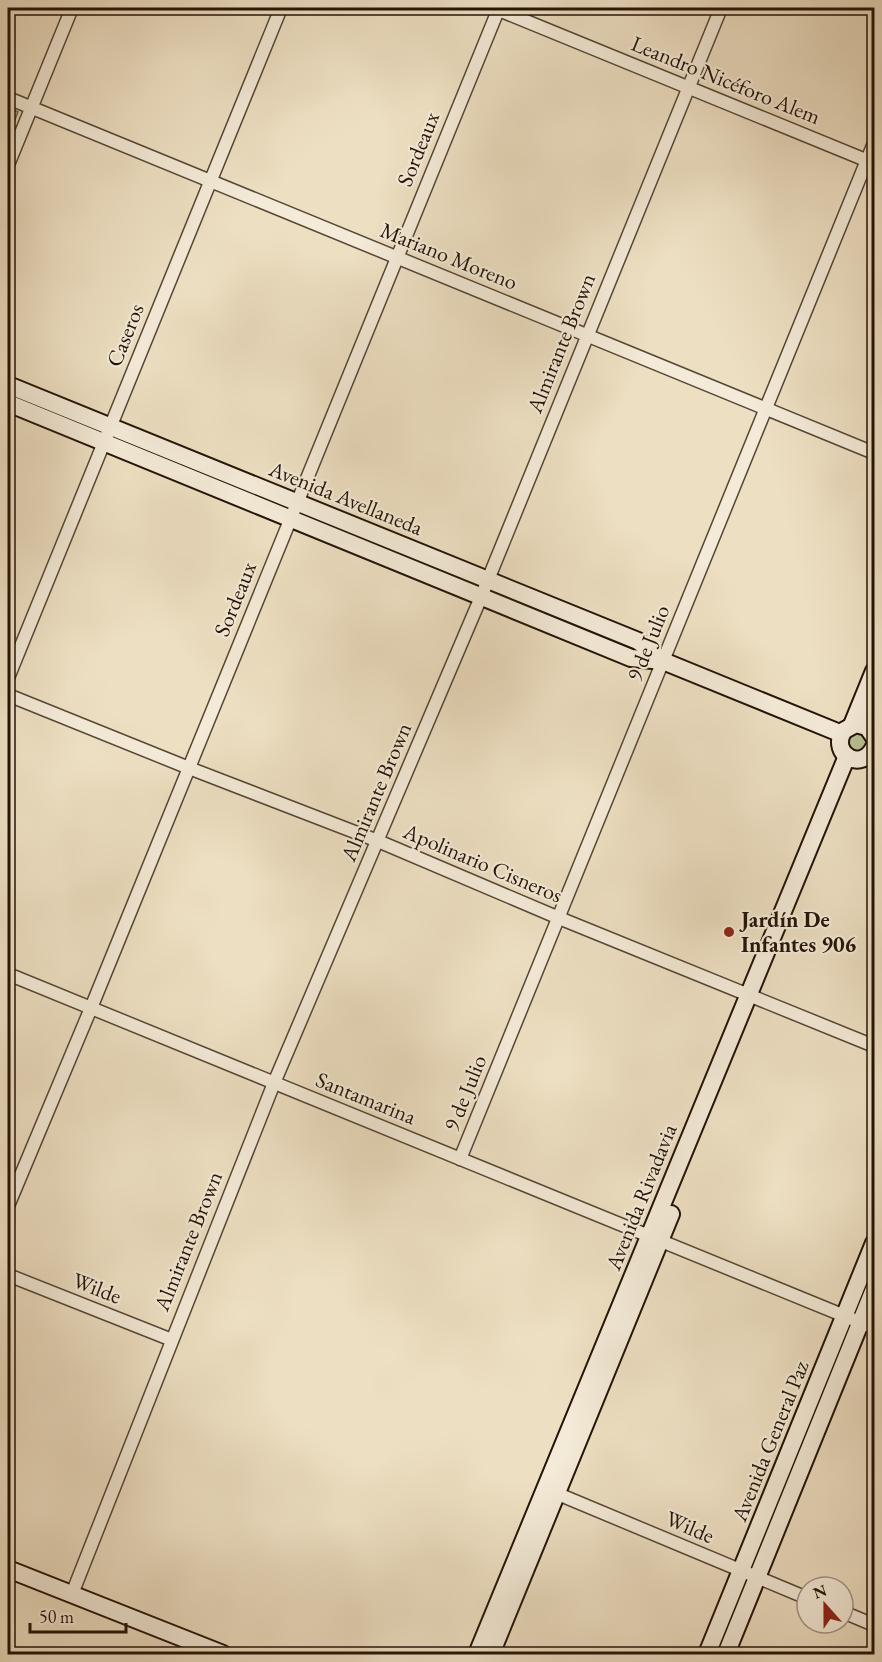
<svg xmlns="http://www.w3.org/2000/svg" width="882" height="1662" viewBox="0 0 882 1662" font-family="'EB Garamond',serif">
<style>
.green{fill:#b7c294;stroke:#6e6a4e;stroke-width:1.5}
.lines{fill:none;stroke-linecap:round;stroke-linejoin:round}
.street-casing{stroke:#564636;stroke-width:15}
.secondary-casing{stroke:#241307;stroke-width:20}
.street{stroke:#f3ead7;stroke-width:12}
.secondary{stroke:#f3ead7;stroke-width:16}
.poi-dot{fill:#8f2418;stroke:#f3ead7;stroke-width:2}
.labels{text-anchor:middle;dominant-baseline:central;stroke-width:4.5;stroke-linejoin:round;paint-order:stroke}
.street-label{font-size:22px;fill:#241307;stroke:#f3ead7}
.poi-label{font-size:22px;font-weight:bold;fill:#241307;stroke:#f3ead7;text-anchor:start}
</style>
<rect width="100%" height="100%" fill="#eddfc2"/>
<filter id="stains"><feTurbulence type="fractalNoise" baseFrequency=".00333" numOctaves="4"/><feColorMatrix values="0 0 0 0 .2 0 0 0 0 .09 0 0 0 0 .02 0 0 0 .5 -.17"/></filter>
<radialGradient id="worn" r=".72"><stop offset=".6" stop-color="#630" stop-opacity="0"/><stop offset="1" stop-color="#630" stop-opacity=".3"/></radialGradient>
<g class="green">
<path d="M8,108L18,112L8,138Z"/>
<path d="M310,515L462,577L460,584L307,521Z"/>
<path d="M496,588L648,651L645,657L493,594Z"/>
<circle cx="858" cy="742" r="9"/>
<path d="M842,1337L846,1339L759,1548L756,1547Z"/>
</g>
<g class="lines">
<g class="street-casing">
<g id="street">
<path d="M494,8L873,163"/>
<path d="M8,98L874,453"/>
<path d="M8,165L72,8"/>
<path d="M8,678L281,8"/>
<path d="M8,695L189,768L378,841L559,918L874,1046"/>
<path d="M8,974L874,1328"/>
<path d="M460,1159L874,143"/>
<path d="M8,1206L91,1008L499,8"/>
<path d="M8,1275L172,1340"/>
<path d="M558,1494L807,1598"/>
<path d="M72,1594L274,1083L481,597L721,8"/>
<path d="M843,1612L874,1625"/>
</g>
</g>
<g class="secondary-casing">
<g id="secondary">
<path d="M8,385L638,641L663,661L842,734"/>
<path d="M8,403L631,658L663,661"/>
<path d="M852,725L874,671"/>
<path d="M867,727L874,709"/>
<path d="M874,737L867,727L856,724L843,731C830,756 863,772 874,747"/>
<path d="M8,1569L223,1654"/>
<path d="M477,1654L847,756"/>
<path d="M491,1654L671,1214"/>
<path d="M707,1654L874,1243"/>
<path d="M726,1654L874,1289"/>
</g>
</g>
<use href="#street" class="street"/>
<use href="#secondary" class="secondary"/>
</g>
<circle class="poi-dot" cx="729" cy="932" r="6"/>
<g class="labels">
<g class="street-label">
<text transform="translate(726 80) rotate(22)">Leandro Nicéforo Alem</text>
<text transform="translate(418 149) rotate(-68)">Sordeaux</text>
<text transform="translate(449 256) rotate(22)">Mariano Moreno</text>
<text transform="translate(125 335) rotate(-68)">Caseros</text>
<text transform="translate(561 343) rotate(-68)">Almirante Brown</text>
<text transform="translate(346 498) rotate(22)">Avenida Avellaneda</text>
<text transform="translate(235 599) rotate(-68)">Sordeaux</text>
<text transform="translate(648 643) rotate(-68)">9 de Julio</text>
<text transform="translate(376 792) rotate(-67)">Almirante Brown</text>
<text transform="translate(483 863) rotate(23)">Apolinario Cisneros</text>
<text transform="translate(465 1093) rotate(-68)">9 de Julio</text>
<text transform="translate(366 1098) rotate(22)">Santamarina</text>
<text transform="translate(641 1197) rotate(-68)">Avenida Rivadavia</text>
<text transform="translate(188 1241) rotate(-68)">Almirante Brown</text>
<text transform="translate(97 1288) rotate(21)">Wilde</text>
<text transform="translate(770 1441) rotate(-68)">Avenida General Paz</text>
<text transform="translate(690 1527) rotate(23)">Wilde</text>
</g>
<g class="poi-label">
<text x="741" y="919">Jardín De<tspan x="741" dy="25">Infantes 906</tspan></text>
</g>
</g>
<rect width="882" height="1662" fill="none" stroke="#eddfc2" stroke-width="30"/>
<rect x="9" y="9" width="864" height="1644" fill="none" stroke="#241307" stroke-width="3"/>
<rect x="15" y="15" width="852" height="1632" fill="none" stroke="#241307" stroke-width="1.5"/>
<g transform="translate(825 1605) rotate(339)"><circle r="28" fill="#f3ead7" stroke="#a09484" stroke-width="1.5"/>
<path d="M0-4.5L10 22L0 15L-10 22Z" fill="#8f2418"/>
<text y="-9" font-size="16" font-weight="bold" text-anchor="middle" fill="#241307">N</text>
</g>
<path d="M30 1623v9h96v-9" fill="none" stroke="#241307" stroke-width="3"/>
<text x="39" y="1623" font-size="18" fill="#241307" stroke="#f3ead7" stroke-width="4.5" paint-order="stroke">50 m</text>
<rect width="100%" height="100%" filter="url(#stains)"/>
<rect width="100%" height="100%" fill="url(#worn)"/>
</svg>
